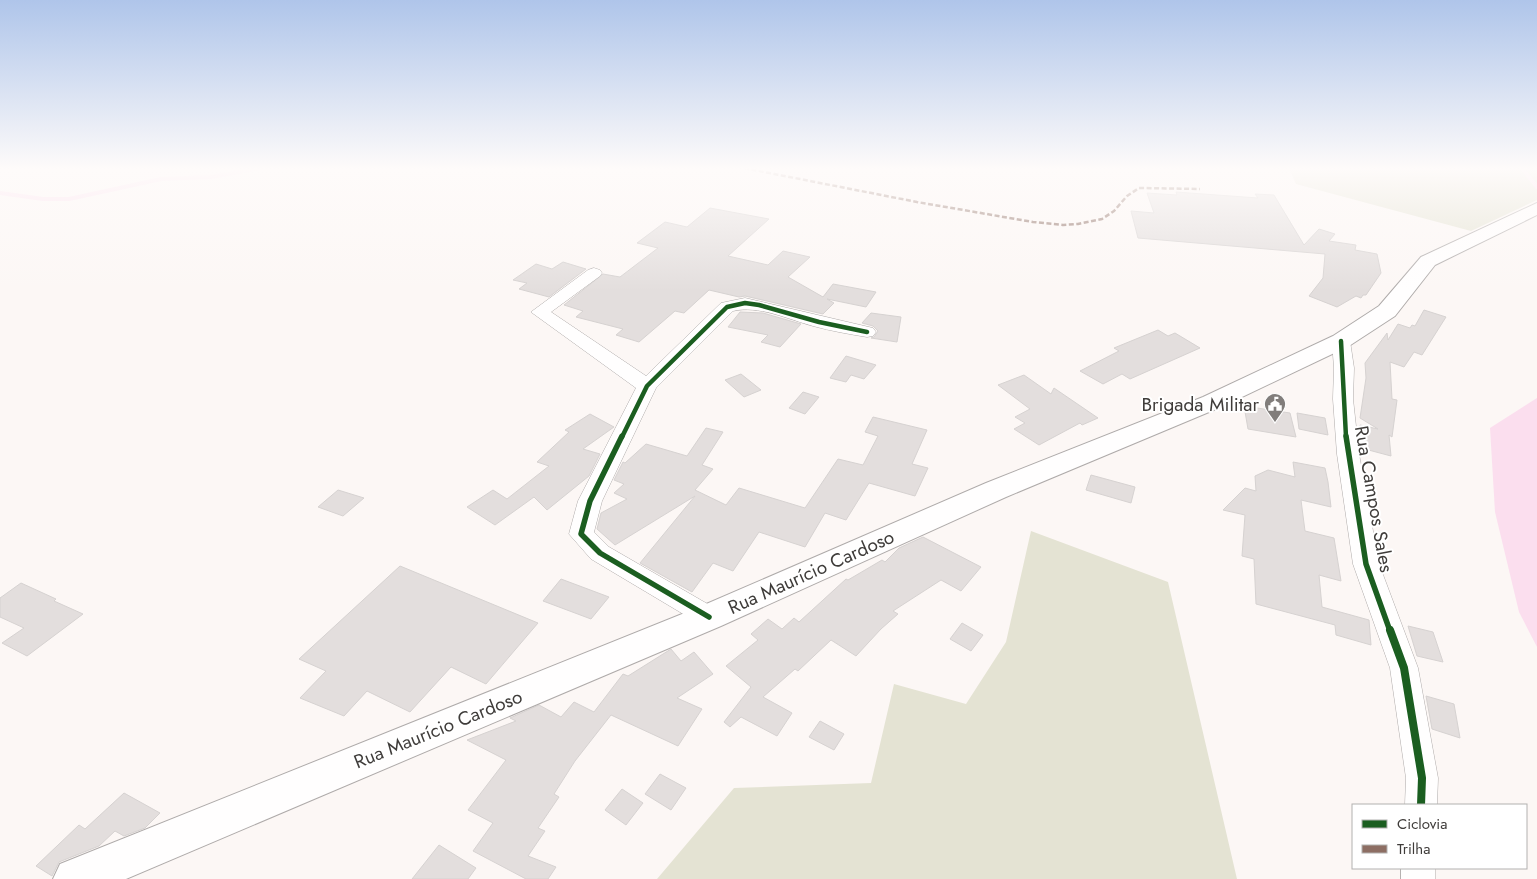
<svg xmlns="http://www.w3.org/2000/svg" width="1537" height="879" viewBox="0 0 1537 879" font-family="Jost,sans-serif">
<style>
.green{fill:#e4e3d3}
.water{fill:#fbdeee}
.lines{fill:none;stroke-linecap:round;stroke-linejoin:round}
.stream{stroke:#fbdeee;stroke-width:4}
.building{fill:#e3dedd;stroke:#d6d2d1}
.minor-casing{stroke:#afabaa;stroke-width:1}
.major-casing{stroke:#afabaa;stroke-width:2}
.minor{fill:#fffefe;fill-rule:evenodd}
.major{fill:#fffefe;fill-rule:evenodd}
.quiet{stroke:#8d6e63;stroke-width:2.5;stroke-dasharray:5 2.5;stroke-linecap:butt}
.cycleway-far2-casing{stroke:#fff;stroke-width:7}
.cycleway-far1-casing{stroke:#fff;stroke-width:9}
.cycleway-casing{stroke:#fff;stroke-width:11}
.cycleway-far2{stroke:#1b5e20;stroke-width:4.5}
.cycleway-far1{stroke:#1b5e20;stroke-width:5.5}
.cycleway{stroke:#1b5e20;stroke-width:8}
.labels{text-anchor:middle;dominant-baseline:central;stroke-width:4;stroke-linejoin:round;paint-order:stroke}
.poi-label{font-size:19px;fill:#3f3c3a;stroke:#fff;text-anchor:end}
.street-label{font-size:19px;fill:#3f3c3a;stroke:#fff}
</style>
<rect width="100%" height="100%" fill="#fcf7f5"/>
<g class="green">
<path d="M1289,168H1537V200L1471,231L1296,184Z"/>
<path d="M1031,531L1168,582L1237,879H657L734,788L871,783L894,684L966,704L1006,642Z"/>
</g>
<path class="water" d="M1537,398V647L1519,612L1495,512L1490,428Z"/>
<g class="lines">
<g class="stream">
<path d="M1522,168L1537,187"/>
<path d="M0,193L43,199H69L161,179L211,177L261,168"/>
</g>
</g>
<g class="building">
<path d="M1176,192L1258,198L1255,194L1274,195L1304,245L1319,229L1335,234L1329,241L1356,245L1355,250L1377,254L1381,273L1366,295H1363L1361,298L1356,296L1337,307L1309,296L1323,278L1325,254L1138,238L1131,211L1154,213L1147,193L1177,195Z"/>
<path d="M710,208L769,219L728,256L768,265L783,251L810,257L788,277L823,297L833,284L876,292L866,307L827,299L834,303L823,314L745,296L739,297L709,290L684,313L675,311L639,342L616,335L623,329L576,317L583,311L564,305L603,274L620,277L658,248L637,243L665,222L687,227Z"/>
<path d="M563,262L586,269L549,297L519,289L527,283L513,280L536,264L552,269Z"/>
<path d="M1424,310L1446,317L1422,355L1414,352L1404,367L1390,362L1392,399L1397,400L1392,437L1389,435L1391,456L1361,448L1360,425L1378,429L1360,418L1366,378L1365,363L1387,333L1388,340L1398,324L1410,328L1412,325L1415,326Z"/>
<path d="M740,312L763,313L801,324L780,347L761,342L768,335L728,327Z"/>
<path d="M871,313L901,317L897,342L871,338L874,337L878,331L873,326L862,323Z"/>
<path d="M1158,330L1168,336L1175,333L1200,348L1130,379L1122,374L1103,384L1080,371L1119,351L1114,348Z"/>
<path d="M846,356L876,365L864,379L851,375L846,382L830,378Z"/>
<path d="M741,374L761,390L744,397L725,380Z"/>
<path d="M1024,375L1051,394L1054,388L1098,418L1082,425L1080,423L1039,445L1014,429L1025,423L1015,417L1030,409L998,385Z"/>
<path d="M803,392L819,397L805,414L789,408Z"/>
<path d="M1244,406L1290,413L1296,437L1248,429Z"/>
<path d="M1297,413L1325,418L1328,435L1299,429Z"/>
<path d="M590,414L614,427L583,449L600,454L589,476L547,510L534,497L495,525L467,507L493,490L507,499L549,466L537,462L569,432L565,430Z"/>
<path d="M873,417L927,430L912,464L928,468L915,496L869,483L846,520L825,513L805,547L759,532L733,571L713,563L692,592L640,563L695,496L615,545L597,529L601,513L627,499L614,493L624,484L614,480L623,462L625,463L646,444L687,456L706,428L723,432L702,465L713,469L695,490L726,505L739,488L805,508L838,459L863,465L878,436L865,432Z"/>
<path d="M1293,462L1325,468L1328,482L1331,507L1301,500L1305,531L1334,538L1341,581L1319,575L1322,607L1369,620L1371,645L1336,635L1335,625L1256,604L1254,559L1242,556L1245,515L1223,510L1245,488L1256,491L1255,476L1268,470L1295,477Z"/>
<path d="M1091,475L1135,487L1131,503L1086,490Z"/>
<path d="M338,490L364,498L343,516L318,507Z"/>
<path d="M923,537L981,567L961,591L941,580L893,611L898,614L881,629L856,656L831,640L798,671L795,669L763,697L792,713L777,736L741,717L730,727L724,722L751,687L726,666L758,640L751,634L768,619L782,629L794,618L799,622L846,579L848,580L882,560L885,562L899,548Z"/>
<path d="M400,566L538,623L486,684L451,667L410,712L367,691L344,716L300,698L326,671L299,659Z"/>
<path d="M561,579L609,597L591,619L543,601Z"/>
<path d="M21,583L56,599L54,601L83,614L27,656L2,643L24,628L0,617V598Z"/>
<path d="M962,623L983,635L971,651L950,639Z"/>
<path d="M1408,626L1433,632L1443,662L1417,656Z"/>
<path d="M671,649L681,661L694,652L713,674L677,698L702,709L678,746L611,715L575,761L554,794L559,797L538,828L545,831L528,856L556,867L548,879H526L473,851L493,823L468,810L506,760L467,740L516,721L510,718L539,705L561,717L574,702L594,712L623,674L628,676Z"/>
<path d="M1426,696L1454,704L1460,738L1432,729Z"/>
<path d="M820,721L844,734L834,750L809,737Z"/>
<path d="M660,774L686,788L671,810L645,794Z"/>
<path d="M622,789L643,803L626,825L605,810Z"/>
<path d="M124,793L160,813L145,828L124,836L115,831L99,846L59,862L52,876L36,866L79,825L85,829Z"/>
<path d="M439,845L476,868L468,879H412Z"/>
</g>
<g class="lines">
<g class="minor-casing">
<g id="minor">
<path d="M594,268L600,270L602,273L600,276L551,312L646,376L721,303L745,298L873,328L876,332L873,336L867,337C849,334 831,331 813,326C787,319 759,305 733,311L656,388L602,501L594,532L609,547L718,610L722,617L718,624L709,628L700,624L591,559L569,534L578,501L636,388L531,312L588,270Z"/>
<path d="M1341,336L1347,337L1350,341L1354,368L1353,399L1359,454L1379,564L1418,668L1438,778L1437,805H1405L1406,778L1390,668L1353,564L1337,454L1333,399L1334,368L1332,341L1335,337Z"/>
<rect x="1401" y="868" width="34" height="11"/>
</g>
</g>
<g class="major-casing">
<path id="major" d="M1537,203V215L1435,265L1395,316L1349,346L1221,407L1006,497L721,626L126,879H53L60,864L697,608L986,483L1203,397L1333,336L1379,306L1421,257Z"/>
</g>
<use href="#minor" class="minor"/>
<use href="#major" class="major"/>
<path class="quiet" d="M744,168L917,202L1033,222L1063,225L1078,224L1102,219L1114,211L1127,196L1139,188L1200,189"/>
<g class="cycleway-far2-casing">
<g id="cycleway-far2">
<path d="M1341,341L1346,437"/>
<path d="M622,437L647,386L727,307L745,303L759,305L819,322L867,332"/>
</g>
</g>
<g class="cycleway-far1-casing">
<g id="cycleway-far1">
<path d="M622,436L590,501L581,534L600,553L709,617"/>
<path d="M1346,436L1366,564L1390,631"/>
</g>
</g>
<g class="cycleway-casing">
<path id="cycleway" d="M1390,630L1404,668L1422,778L1421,805"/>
</g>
<use href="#cycleway-far2" class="cycleway-far2"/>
<use href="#cycleway-far1" class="cycleway-far1"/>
<use href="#cycleway" class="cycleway"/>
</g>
<linearGradient id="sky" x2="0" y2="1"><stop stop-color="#afc5ea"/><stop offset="0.58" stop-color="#fefbfa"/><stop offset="1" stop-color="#fefbfa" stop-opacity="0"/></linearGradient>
<rect width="1537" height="291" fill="url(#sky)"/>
<defs>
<g id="civic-pin" transform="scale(1.125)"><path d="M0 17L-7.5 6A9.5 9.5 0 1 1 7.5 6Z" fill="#817d7b" stroke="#fff"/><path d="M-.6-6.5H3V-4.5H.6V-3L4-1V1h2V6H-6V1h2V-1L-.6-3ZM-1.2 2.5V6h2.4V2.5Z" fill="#fff"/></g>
</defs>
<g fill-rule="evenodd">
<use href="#civic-pin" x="1275" y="404"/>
</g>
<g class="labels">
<g class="poi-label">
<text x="1259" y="404">Brigada Militar</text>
</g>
<g class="street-label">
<text transform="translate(1374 499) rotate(80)">Rua Campos Sales</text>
<text transform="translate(811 572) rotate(-24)">Rua Maurício Cardoso</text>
<text transform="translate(438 729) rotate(-22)">Rua Maurício Cardoso</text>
</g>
</g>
<rect x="1352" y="804" width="175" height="65" fill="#ffffff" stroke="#b2b1b0"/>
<rect x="1362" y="820" width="25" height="8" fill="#1b5e20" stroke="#b2b1b0"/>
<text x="1397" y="829" font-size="15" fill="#3f3c3a">Ciclovia</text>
<rect x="1362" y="845" width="25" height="8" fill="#8d6e63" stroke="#b2b1b0"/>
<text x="1397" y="854" font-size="15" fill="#3f3c3a">Trilha</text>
</svg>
